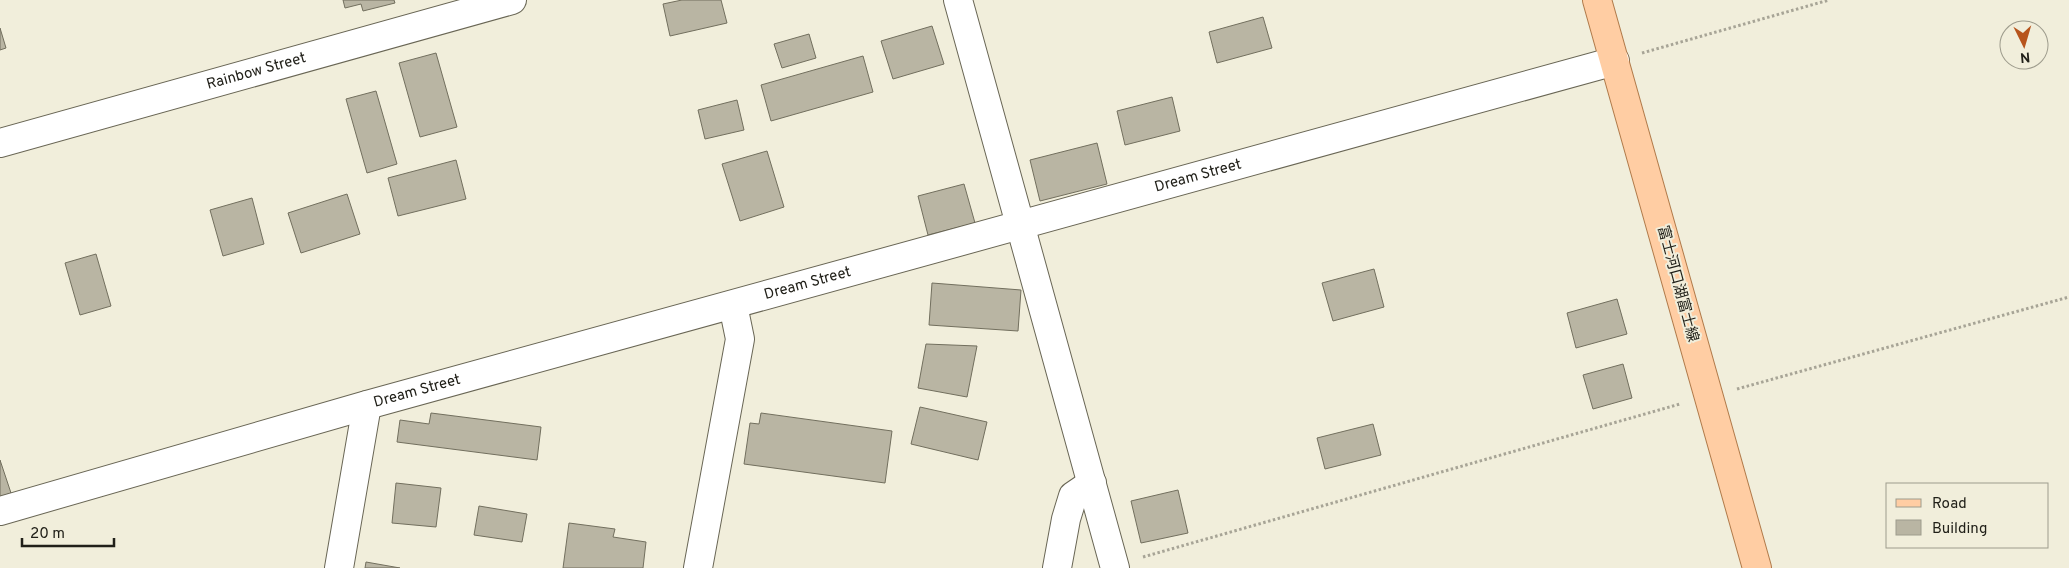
<svg xmlns="http://www.w3.org/2000/svg" width="2069" height="568" viewBox="0 0 2069 568" font-family="Overpass,'Noto Sans JP',sans-serif">
<style>
.building{fill:#b9b5a3;stroke:#726f5e}
.lines{fill:none;stroke-linecap:round;stroke-linejoin:round}
.minor-casing{stroke:#696655;stroke-width:30}
.major-casing{stroke:#b17b4b;stroke-width:30}
.path{stroke:#a7a496;stroke-width:3;stroke-dasharray:2.5 2.5;stroke-linecap:butt}
.minor{stroke:#fff;stroke-width:28}
.major{stroke:#ffcda3;stroke-width:28}
.labels{text-anchor:middle;dominant-baseline:central;stroke-width:4;stroke-linejoin:round;paint-order:stroke}
.street-label{font-size:15px;fill:#212019;stroke:#f1eedb}
</style>
<rect width="100%" height="100%" fill="#f1eedb"/>
<g class="building">
<path d="M343,0H394L395,3L363,11L361,4L345,8Z"/>
<path d="M682,0H721L727,23L670,36L663,4Z"/>
<path d="M1263,17L1272,48L1217,63L1209,32Z"/>
<path d="M932,26L944,64L893,79L881,41Z"/>
<path d="M0,28L6,48L0,50Z"/>
<path d="M809,34L816,58L782,68L774,44Z"/>
<path d="M436,53L457,127L420,137L399,63Z"/>
<path d="M863,56L873,92L771,121L761,85Z"/>
<path d="M376,91L397,164L367,173L346,99Z"/>
<path d="M1172,97L1180,131L1125,145L1117,111Z"/>
<path d="M737,100L744,130L705,139L698,110Z"/>
<path d="M1097,143L1107,184L1040,201L1030,160Z"/>
<path d="M767,151L784,207L740,221L722,164Z"/>
<path d="M456,160L466,199L398,216L388,178Z"/>
<path d="M964,184L975,223L928,235L918,196Z"/>
<path d="M347,194L360,234L301,253L288,213Z"/>
<path d="M252,198L264,244L223,256L210,210Z"/>
<path d="M96,254L111,306L80,315L65,263Z"/>
<path d="M1374,269L1384,307L1333,321L1322,283Z"/>
<path d="M932,283L1021,290L1018,331L929,325Z"/>
<path d="M1617,299L1627,334L1576,348L1567,313Z"/>
<path d="M926,344L977,346L967,397L918,388Z"/>
<path d="M1623,364L1632,398L1593,409L1583,375Z"/>
<path d="M920,407L987,422L978,460L911,444Z"/>
<path d="M431,413L541,427L537,460L397,442L400,420L429,424Z"/>
<path d="M761,413L892,431L885,483L744,464L750,423L759,424Z"/>
<path d="M1373,424L1381,455L1325,469L1317,438Z"/>
<path d="M0,460L11,493L0,497Z"/>
<path d="M396,483L441,488L436,527L392,523Z"/>
<path d="M1178,490L1188,533L1141,543L1131,501Z"/>
<path d="M479,506L527,514L522,542L474,535Z"/>
<path d="M569,523L615,529L613,537L646,542L643,568H563Z"/>
<path d="M366,562L400,568H365Z"/>
</g>
<g class="lines">
<g class="minor-casing">
<g id="minor">
<path d="M958,0L1115,568"/>
<path id="s1" d="M0,143L512,0"/>
<path id="s2" d="M0,511L367,405L1615,61"/>
<path d="M339,568L367,405"/>
<path d="M698,568L740,339L733,305"/>
<path d="M1057,568L1066,519L1073,496L1092,483"/>
</g>
</g>
<g class="major-casing">
<path id="major" d="M1597,0L1757,568"/>
</g>
<g class="path">
<path d="M1642,53L1829,0"/>
<path d="M1737,389L2069,297"/>
<path d="M1143,557L1680,404"/>
</g>
<use href="#minor" class="minor"/>
<use href="#major" class="major"/>
</g>
<g class="labels">
<g class="street-label">
<text stroke="none"><textPath href="#s1" startOffset="266">Rainbow Street</textPath></text>
<text stroke="none"><textPath href="#s2" startOffset="1244">Dream Street</textPath></text>
<text stroke="none"><textPath href="#s2" startOffset="839">Dream Street</textPath></text>
<text transform="translate(1677 284) rotate(75)">富士河口湖富士線</text>
<text stroke="none"><textPath href="#s2" startOffset="434">Dream Street</textPath></text>
</g>
</g>
<rect x="1886" y="483" width="162" height="65" fill="#f1eedb" stroke="#9e9c8d"/>
<rect x="1896" y="499" width="25" height="8" fill="#ffcda3" stroke="#9e9c8d"/>
<text x="1932" y="508" font-size="15" fill="#212019">Road</text>
<rect x="1896" y="520" width="25" height="15" fill="#b9b5a3" stroke="#9e9c8d"/>
<text x="1932" y="533" font-size="15" fill="#212019">Building</text>
<g transform="translate(2024 45) rotate(175)"><circle r="24" fill="#f1eedb" stroke="#9e9c8d"/>
<path d="M0-4L9 19L0 12L-9 19Z" fill="#b7541c"/>
<text y="-8" font-size="14" font-weight="bold" text-anchor="middle" fill="#212019">N</text>
</g>
<path d="M22 538v8h92v-8" fill="none" stroke="#212019" stroke-width="2.5"/>
<text x="30" y="538" font-size="15" fill="#212019" stroke="#f1eedb" stroke-width="4" paint-order="stroke">20 m</text>
</svg>
